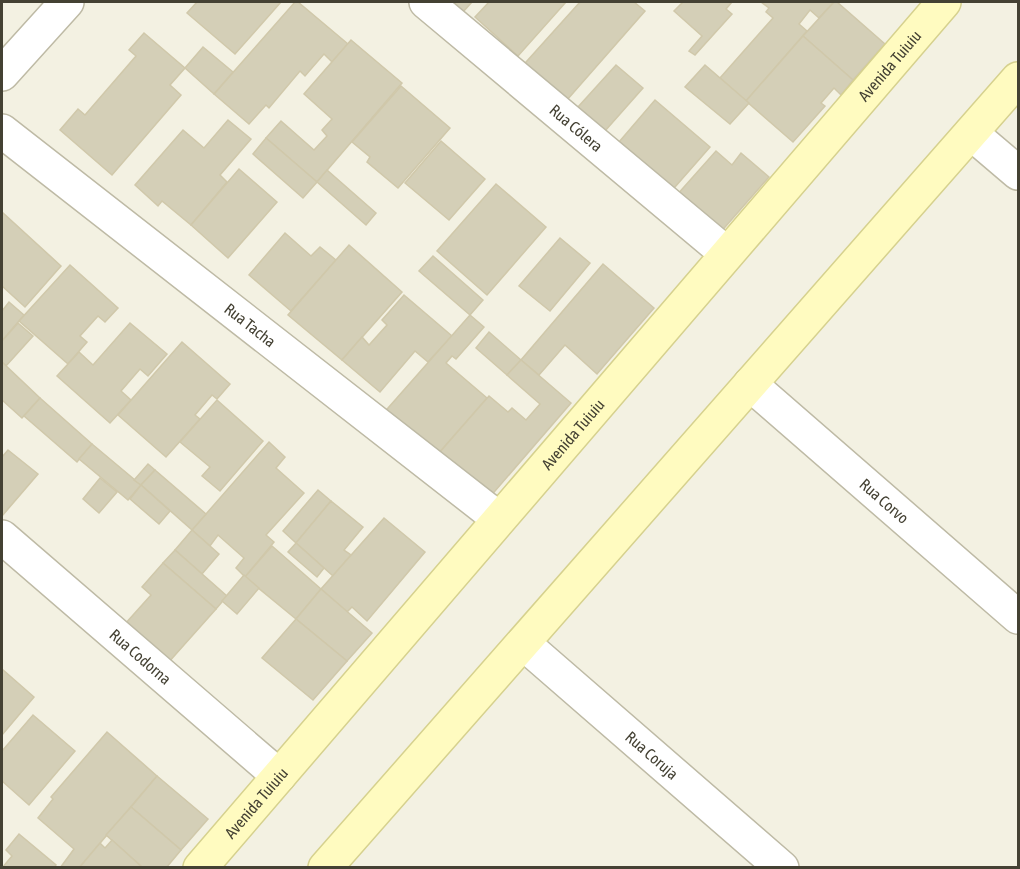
<svg xmlns="http://www.w3.org/2000/svg" width="1020" height="869" viewBox="0 0 1020 869" font-family="'Asap Condensed',sans-serif">
<style>
.building{fill:#d4cfb7;stroke:#d0c8aa;stroke-width:1.5}
.lines{fill:none;stroke-linecap:round;stroke-linejoin:round}
.street-casing{stroke:#bebaa5;stroke-width:36}
.secondary-casing{stroke:#d6d18e;stroke-width:36}
.street{stroke:#fff;stroke-width:33}
.secondary{stroke:#fffbc0;stroke-width:33}
.labels{text-anchor:middle;dominant-baseline:central;stroke-width:6;stroke-linejoin:round;paint-order:stroke}
.street-label{font-size:16px;fill:#444133;stroke:#fff}
</style>
<rect width="100%" height="100%" fill="#f3f1e2"/>
<g class="building">
<path d="M197,2H281L235,54L187,13Z"/>
<path d="M295,2H298L348,44L332,62L324,54L305,76L300,71L269,108L266,105L249,124L214,94Z"/>
<path d="M428,2H472L453,23Z"/>
<path d="M489,2H566L518,56L475,17Z"/>
<path d="M580,2H634L645,11L560,108L518,71Z"/>
<path d="M683,2H732L726,9L732,14L695,55L689,51L702,36L674,11Z"/>
<path d="M761,2H834L819,18L810,10L799,24L807,31L746,101L720,78L773,18L766,12L769,8Z"/>
<path d="M834,2H837L885,44L853,80L803,36Z"/>
<path d="M144,33L185,68L170,85L181,95L112,175L60,130L78,109L85,115L136,56L129,50Z"/>
<path d="M803,36L853,80L841,95L834,88L821,103L825,106L793,142L746,101Z"/>
<path d="M351,40L402,83L317,182L266,138L281,121L314,150L327,136L322,130L332,119L304,94Z"/>
<path d="M203,47L233,72L214,94L185,68Z"/>
<path d="M616,65L643,88L605,131L578,107Z"/>
<path d="M705,65L749,103L730,124L685,87Z"/>
<path d="M401,86L450,128L398,188L367,162L370,157L352,142Z"/>
<path d="M655,100L710,147L661,203L607,156Z"/>
<path d="M228,120L251,139L220,175L227,182L191,225L162,201L158,206L135,185L183,130L204,148Z"/>
<path d="M266,138L317,182L303,198L253,154Z"/>
<path d="M441,141L485,179L449,220L405,183Z"/>
<path d="M716,151L732,165L741,153L769,177L719,234L676,196Z"/>
<path d="M239,169L277,202L228,258L191,225Z"/>
<path d="M327,170L376,213L366,225L317,182Z"/>
<path d="M496,184L546,227L487,295L437,251Z"/>
<path d="M2,212L61,266L25,307L2,286Z"/>
<path d="M285,233L311,256L320,247L336,260L291,311L249,275Z"/>
<path d="M560,238L590,263L550,311L519,286Z"/>
<path d="M349,245L402,292L342,360L288,315Z"/>
<path d="M433,256L483,300L470,315L419,271Z"/>
<path d="M603,264L654,308L597,374L565,345L539,375L521,360Z"/>
<path d="M70,265L118,308L105,322L98,316L80,336L87,342L68,364L19,321Z"/>
<path d="M404,295L452,336L428,362L415,351L380,392L342,360L362,337L369,345L387,325L382,320Z"/>
<path d="M9,302L24,315L2,341V311Z"/>
<path d="M470,315L484,327L456,359L452,356L446,363L487,398L432,461L381,416Z"/>
<path d="M18,323L33,336L6,366L2,362V341Z"/>
<path d="M130,323L167,354L148,376L140,369L121,391L131,400L110,423L57,376L79,352L93,365Z"/>
<path d="M489,332L521,360L507,375L476,348Z"/>
<path d="M182,342L230,384L217,399L212,395L195,415L200,419L166,457L118,415Z"/>
<path d="M521,360L571,403L483,505L432,461L489,396L508,412L512,408L526,420L540,404L507,375Z"/>
<path d="M2,362L40,398L22,418L2,400Z"/>
<path d="M40,398L92,444L77,462L24,416Z"/>
<path d="M217,400L263,441L220,491L202,476L210,467L180,442Z"/>
<path d="M269,442L285,457L276,468L304,493L266,535L274,542L245,577L236,568L244,558L218,535L210,546L192,530Z"/>
<path d="M92,444L141,485L128,500L79,459Z"/>
<path d="M8,450L38,474L2,516V457Z"/>
<path d="M148,464L155,470L141,485L134,480Z"/>
<path d="M155,470L206,514L192,530L141,485Z"/>
<path d="M100,478L117,492L99,513L83,499Z"/>
<path d="M141,485L170,511L159,524L130,499Z"/>
<path d="M318,490L331,501L296,543L283,531Z"/>
<path d="M331,501L363,527L344,550L351,555L333,576L296,543Z"/>
<path d="M384,518L425,552L367,621L352,607L347,612L321,589Z"/>
<path d="M192,530L219,554L202,574L175,550Z"/>
<path d="M296,543L324,568L317,577L288,552Z"/>
<path d="M272,546L321,589L296,619L245,577Z"/>
<path d="M175,550L227,596L216,609L163,563Z"/>
<path d="M163,563L216,609L168,663L125,624L151,595L142,587Z"/>
<path d="M244,575L259,588L237,614L222,601Z"/>
<path d="M321,589L372,633L347,661L296,619Z"/>
<path d="M296,619L347,661L313,700L262,658Z"/>
<path d="M2,669L34,697L2,735Z"/>
<path d="M33,715L75,751L29,805L2,781V751Z"/>
<path d="M107,732L157,776L79,868H60L74,849L38,818L53,799L51,797Z"/>
<path d="M157,776L208,819L181,850L131,807Z"/>
<path d="M131,807L181,850L166,868H143L106,835Z"/>
<path d="M19,834L56,865L54,868H2L12,856L6,850Z"/>
<path d="M112,840L143,868H79L100,843L105,848Z"/>
</g>
<g class="lines">
<g class="street-casing">
<g id="street">
<path id="s1" d="M426,2L727,254"/>
<path d="M2,74L67,2"/>
<path id="s2" d="M2,131L499,519"/>
<path d="M971,133L1018,173"/>
<path id="s3" d="M750,384L1018,617"/>
<path id="s4" d="M2,537L279,776"/>
<path id="s5" d="M523,643L782,868"/>
</g>
</g>
<g class="secondary-casing">
<g id="secondary">
<path id="s6" d="M200,868L944,2"/>
<path d="M325,868L1018,79"/>
</g>
</g>
<use href="#street" class="street"/>
<use href="#secondary" class="secondary"/>
</g>
<g class="labels">
<g class="street-label">
<text stroke="none"><textPath href="#s6" startOffset="1058">Avenida Tuiuiu</textPath></text>
<text stroke="none"><textPath href="#s1" startOffset="196">Rua Cólera</textPath></text>
<text stroke="none"><textPath href="#s2" startOffset="315">Rua Tacha</textPath></text>
<text stroke="none"><textPath href="#s6" startOffset="572">Avenida Tuiuiu</textPath></text>
<text stroke="none"><textPath href="#s3" startOffset="178">Rua Corvo</textPath></text>
<text stroke="none"><textPath href="#s4" startOffset="183">Rua Codorna</textPath></text>
<text stroke="none"><textPath href="#s5" startOffset="171">Rua Coruja</textPath></text>
<text stroke="none"><textPath href="#s6" startOffset="86">Avenida Tuiuiu</textPath></text>
</g>
</g>
<rect width="1020" height="869" fill="none" stroke="#444133" stroke-width="6"/>
</svg>
